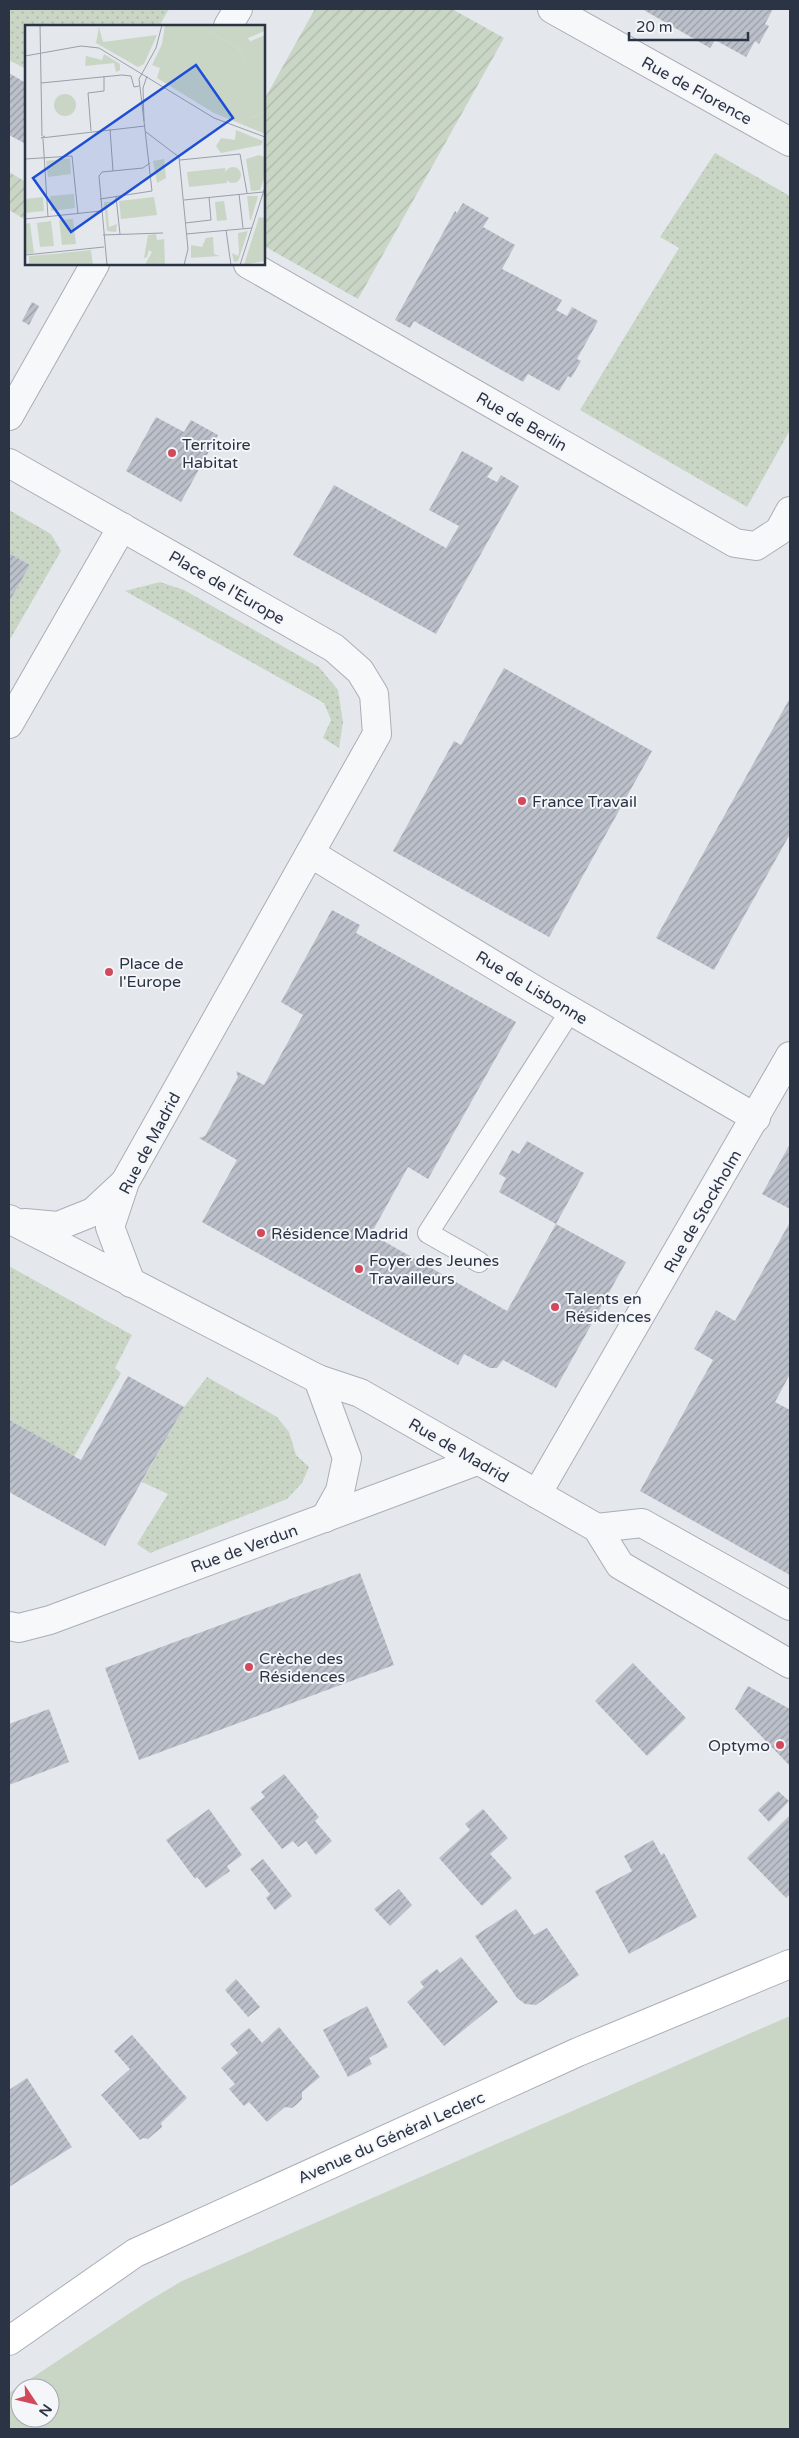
<svg xmlns="http://www.w3.org/2000/svg" width="799" height="2438" viewBox="0 0 799 2438" font-family="'Varela Round',sans-serif">
	<defs>
		<pattern id="grass-dots" width="8" height="8" patternUnits="userSpaceOnUse" patternTransform="scale(1.25)"><rect width="8" height="8" fill="#c9d6c5"/><path d="M2 2h.1M6 6h.1" fill="none" stroke="#adb8ab" stroke-width="1.8" stroke-linecap="round"/></pattern>
		<pattern id="garden-furrows" width="10" height="10" patternUnits="userSpaceOnUse" patternTransform="scale(1.25)"><rect width="10" height="10" fill="#c9d6c5"/><path d="M-1 1l2-2M0 10L10 0M9 11l2-2" fill="none" stroke="#adb8ab"/></pattern>
		<pattern id="building-hatch" width="6" height="6" patternUnits="userSpaceOnUse" patternTransform="scale(1.25)"><rect width="6" height="6" fill="#bbc0ca"/><path d="M-1 1l2-2M0 6l6-6M5 7l2-2" fill="none" stroke="#989da6"/></pattern>
	</defs>
	<rect width="100%" height="100%" fill="#e4e7ec"/>
	<g fill="url(#grass-dots)">
		<path d="M9,9H169L159,26H26V69L9,60Z"/>
		<path d="M715,153L790,196V430L747,507L580,410L679,248L660,237Z"/>
		<path d="M9,510L51,534L61,551L9,641V602L30,565L9,553Z"/>
		<path d="M160,582L184,590L319,667L338,690L343,722L339,748L323,738L331,720L324,703L125,591Z"/>
		<path d="M9,1266L132,1335L115,1368L121,1373L74,1457L9,1420Z"/>
		<path d="M207,1377L277,1417L289,1432L296,1455L309,1467L302,1483L287,1499L150,1553L137,1544L168,1494L142,1482L184,1407Z"/>
	</g>
	<path fill="#c9d6c5" fill-rule="evenodd" d="M790,2016V2429H9V2393L145,2303L182,2281ZM20,2388H50V2418H20Z"/>
	<g fill="url(#garden-furrows)">
		<path d="M315,9H452L504,38L358,299L264,246V100Z"/>
		<path d="M9,172L26,182V220L9,210Z"/>
	</g>
	<g fill="url(#building-hatch)">
		<path d="M642,9H773L765,24L769,26L759,44L755,41L746,57L715,40L710,48Z"/>
		<path d="M9,73L26,83V144L9,135Z"/>
		<path d="M463,203L489,218L483,227L515,245L502,269L562,300L556,310L567,316L572,307L598,321L577,359L581,361L571,378L568,376L559,391L528,374L523,382L414,321L410,328L395,320L455,211L457,213Z"/>
		<path d="M32,302L39,306L29,325L22,321Z"/>
		<path d="M156,417L184,432L191,420L218,435L181,502L126,471Z"/>
		<path d="M462,451L493,468L487,477L497,482L501,475L519,486L436,634L293,555L334,485L446,548L459,526L429,510Z"/>
		<path d="M9,553L30,565L9,602Z"/>
		<path d="M504,668L652,751L549,937L393,851L454,741L461,745Z"/>
		<path d="M790,698V834L714,970L656,938Z"/>
		<path d="M332,910L360,925L356,933L516,1022L428,1179L408,1167L371,1234L507,1311L556,1224L626,1262L556,1388L503,1360L497,1368H490L464,1354L458,1365L202,1222L237,1160L199,1138L205,1136L238,1077L236,1071L264,1085L303,1015L281,1002Z"/>
		<path d="M527,1141L584,1173L556,1224L499,1192L506,1178L499,1174L512,1150L519,1154Z"/>
		<path d="M790,1144V1209L762,1194Z"/>
		<path d="M790,1222V1374L775,1402L790,1410V1575L640,1491L713,1360L694,1349L716,1310L735,1321Z"/>
		<path d="M128,1376L184,1407L105,1546L9,1492V1420L81,1460Z"/>
		<path d="M360,1573L394,1665L139,1760L105,1668Z"/>
		<path d="M633,1663L686,1718L647,1756L595,1701Z"/>
		<path d="M748,1686L790,1709V1766L735,1709Z"/>
		<path d="M49,1709L69,1762L9,1785V1724Z"/>
		<path d="M284,1774L319,1817L315,1821L332,1841L316,1855L306,1841L298,1847L293,1841L282,1849L250,1808L265,1797L261,1792Z"/>
		<path d="M778,1791L789,1801L769,1822L758,1810Z"/>
		<path d="M209,1809L242,1855L227,1866L230,1871L206,1888L197,1877L195,1879L166,1840Z"/>
		<path d="M483,1809L508,1838L490,1854L512,1878L482,1906L439,1858L470,1830L465,1824Z"/>
		<path d="M790,1815V1894L786,1898L747,1858Z"/>
		<path d="M653,1840L661,1855L664,1853L697,1917L629,1954L595,1891L632,1871L624,1856Z"/>
		<path d="M263,1859L292,1896L275,1910L266,1898L270,1894L250,1869Z"/>
		<path d="M399,1889L412,1905L390,1926L374,1909Z"/>
		<path d="M516,1909L534,1935L547,1928L579,1975L536,2005L525,2004L517,1998L475,1936Z"/>
		<path d="M461,1957L498,2002L444,2046L407,2002L424,1987L420,1982L437,1969L440,1973Z"/>
		<path d="M236,1979L260,2007L248,2017L225,1990Z"/>
		<path d="M367,2006L388,2047L369,2058L372,2064L348,2077L323,2030Z"/>
		<path d="M279,2027L320,2077L302,2092V2099L296,2105L292,2108L285,2107L267,2122L249,2102L244,2106L229,2089L235,2084L221,2068L238,2053L230,2044L249,2028L262,2043Z"/>
		<path d="M132,2035L187,2098L161,2123L162,2127L148,2139L143,2138L140,2140L101,2095L130,2069L114,2051Z"/>
		<path d="M27,2078L72,2147L9,2187V2090Z"/>
	</g>
	<g fill="none" stroke-linecap="round" stroke-linejoin="round">
		<defs>
			<path id="lane" d="M479,1262L428,1233L571,1010"/>
			<g id="street">
				<path d="M552,9L790,142"/>
				<path d="M228,26L238,9"/>
				<path d="M248,264L735,543L756,546L779,531L790,511"/>
				<path d="M9,416L95,264"/>
				<path d="M9,463L334,648L360,671L374,694L377,734L125,1182L110,1227L131,1283"/>
				<path d="M9,724L122,527"/>
				<path d="M310,853L535,990L756,1118"/>
				<path d="M9,1219L318,1379L360,1393L597,1528L620,1565L790,1664"/>
				<path d="M25,1223L58,1226L93,1212L123,1184"/>
				<path d="M318,1379L347,1458L340,1491L325,1518"/>
				<path d="M537,1494L790,1056"/>
				<path d="M597,1528L642,1523L790,1606"/>
				<path d="M9,1626L19,1628L50,1620L477,1461"/>
			</g>
			<path id="secondary" d="M9,2341L135,2253L578,2052L790,1964"/>
		</defs>
		<use href="#lane" stroke="#a9aeb7" stroke-width="22"/>
		<use href="#street" stroke="#a9aeb7" stroke-width="30"/>
		<use href="#secondary" stroke="#a9aeb7" stroke-width="30"/>
		<use href="#lane" stroke="#f7f8fa" stroke-width="20"/>
		<use href="#street" stroke="#f7f8fa" stroke-width="28"/>
		<use href="#secondary" stroke="#fff" stroke-width="28"/>
	</g>
	<g fill="#d1495b" stroke="#f4f6f9" stroke-width="2">
		<circle cx="172" cy="453" r="5"/>
		<circle cx="522" cy="801" r="5"/>
		<circle cx="109" cy="972" r="5"/>
		<circle cx="261" cy="1233" r="5"/>
		<circle cx="359" cy="1269" r="5"/>
		<circle cx="555" cy="1307" r="5"/>
		<circle cx="249" cy="1667" r="5"/>
		<circle cx="780" cy="1745" r="5"/>
	</g>
	<g text-anchor="middle" stroke-width="4" stroke-linejoin="round" paint-order="stroke">
		<g font-size="16" fill="#2b3445" stroke="#f4f6f9">
			<text transform="translate(697 90) rotate(29)" y="6">Rue de Florence</text>
			<text transform="translate(522 421) rotate(30)" y="6">Rue de Berlin</text>
			<text transform="translate(227 587) rotate(30)" y="6">Place de l'Europe</text>
			<text transform="translate(532 987) rotate(31)" y="6">Rue de Lisbonne</text>
			<text transform="translate(149 1143) rotate(-62)" y="6">Rue de Madrid</text>
			<text transform="translate(702 1211) rotate(-60)" y="6">Rue de Stockholm</text>
			<text transform="translate(459 1450) rotate(30)" y="6">Rue de Madrid</text>
			<text transform="translate(244 1548) rotate(-20)" y="6">Rue de Verdun</text>
			<text transform="translate(391 2137) rotate(-24)" y="6">Avenue du Général Leclerc</text>
		</g>
		<g font-size="16" fill="#2b3445" stroke="#f4f6f9" text-anchor="start">
			<text x="182" y="450">Territoire<tspan x="182" dy="18">Habitat</tspan></text>
			<text x="532" y="807">France Travail</text>
			<text x="119" y="969">Place de<tspan x="119" dy="18">l'Europe</tspan></text>
			<text x="271" y="1239">Résidence Madrid</text>
			<text x="369" y="1266">Foyer des Jeunes<tspan x="369" dy="18">Travailleurs</tspan></text>
			<text x="565" y="1304">Talents en<tspan x="565" dy="18">Résidences</tspan></text>
			<text x="259" y="1664">Crèche des<tspan x="259" dy="18">Résidences</tspan></text>
			<text x="770" y="1751" text-anchor="end">Optymo</text>
		</g>
	</g>
	<g transform="translate(25 25)">
		<rect width="240" height="240" fill="#e4e7ec"/>
		<path d="M175,0H203L218,8L229,20L240,60L230,65L214,24ZM74,2L78,17L132,10L119,39L113,42L71,18ZM79,29L95,39V45L91,47L89,38L60,41L61,31L77,35ZM45,133L46,149L23,152L21,136ZM139,134L141,153L132,158L128,136ZM200 150a8 8 0 1 1 16 0a8 8 0 1 1-16 0ZM199,176L202,195L192,196L190,177ZM79,177H89V180L82,178V182L84,202L92,199L91,207L82,206ZM48,194L51,219L37,220L34,195ZM26,196L29,221L15,222L12,198ZM223,206L213,236L209,237L207,228L213,231L214,227L213,208ZM131,209L132,215L139,214L140,240H132L136,234L124,225L122,232L119,233L123,210ZM188,212L189,229L195,231L166,233V220L177,222L181,213ZM66,225L68,240H38L37,228Z" fill="#c9d6c5"/>
		<path d="M203,0H239L240,6L223,13ZM240,10V60L238,61L226,16Z" fill="#c9d6c5"/>
		<path d="M140,0H175L214,24L220,39L232,35L236,59L240,60V87L217,96L216,99L189,88L132,53L135,43L127,40L137,19ZM29 80a11 11 0 1 1 22 0a11 11 0 1 1-22 0ZM200,143L202,158L164,162L162,147ZM18,172L19,186L0,188V174ZM129,172L132,190L96,194L94,176ZM127,227L136,234L132,240H120ZM40,228L42,240H4V231Z" fill="#c9d6c5"/>
		<path d="M240,87V109L216,99L217,96ZM211,105L238,116L236,120L196,128L191,121L196,113L210,115ZM234,130L240,132V150L235,165L226,166L221,134ZM49,169L50,183L26,186L25,171ZM222,171H233L226,195H225ZM234,192L240,193L239,236L219,240ZM5,198L9,228L1,229L0,199Z" fill="#c9d6c5"/>
		<path fill="none" stroke="#9a9fa9" stroke-width="1" d="M15,0L17,111M0,31L56,21L74,23L189,93L240,112M16,58L97,50L106,51L109,62L114,61M119,96L114,54L131,23L137,0M85,104L88,146M66,106L63,68L79,66V51M121,107L154,132L163,224L159,240M20,111L16,113L120,101M18,114L23,192M0,134L47,131L53,189M155,135L215,129L222,168M214,169L218,203M91,172L95,209M75,174L127,166L119,96L118,63L122,51M159,175L238,167M0,194L76,186M160,198L186,195L184,172M201,205L206,240M161,209L227,203M78,210L138,208M0,230L79,222M82,240L74,151L77,147L118,143L125,138M215,240L240,162"/>
		<path fill="#1d4ed8" fill-opacity="0.15" stroke="#1d4ed8" stroke-width="2.5" d="M171,40L208,93L46,207L8,153Z"/>
		<rect width="240" height="240" fill="none" stroke="#2b3445" stroke-width="2.5"/>
	</g>
	<rect width="799" height="2438" fill="none" stroke="#2b3445" stroke-width="20"/>
	<g transform="translate(35 2403) rotate(125)"><circle r="24" fill="#f4f6f9" stroke="#a4a8b1"/>
	<path d="M0-4L9 19L0 12L-9 19Z" fill="#d1495b"/>
	<text y="-8" font-size="14" font-weight="bold" text-anchor="middle" fill="#2b3445">N</text>
	</g>
	<path d="M629 32v8h119v-8" fill="none" stroke="#2b3445" stroke-width="2.5"/>
	<text x="636" y="32" font-size="15" fill="#2b3445" stroke="#f4f6f9" stroke-width="4" paint-order="stroke">20 m</text>
</svg>
